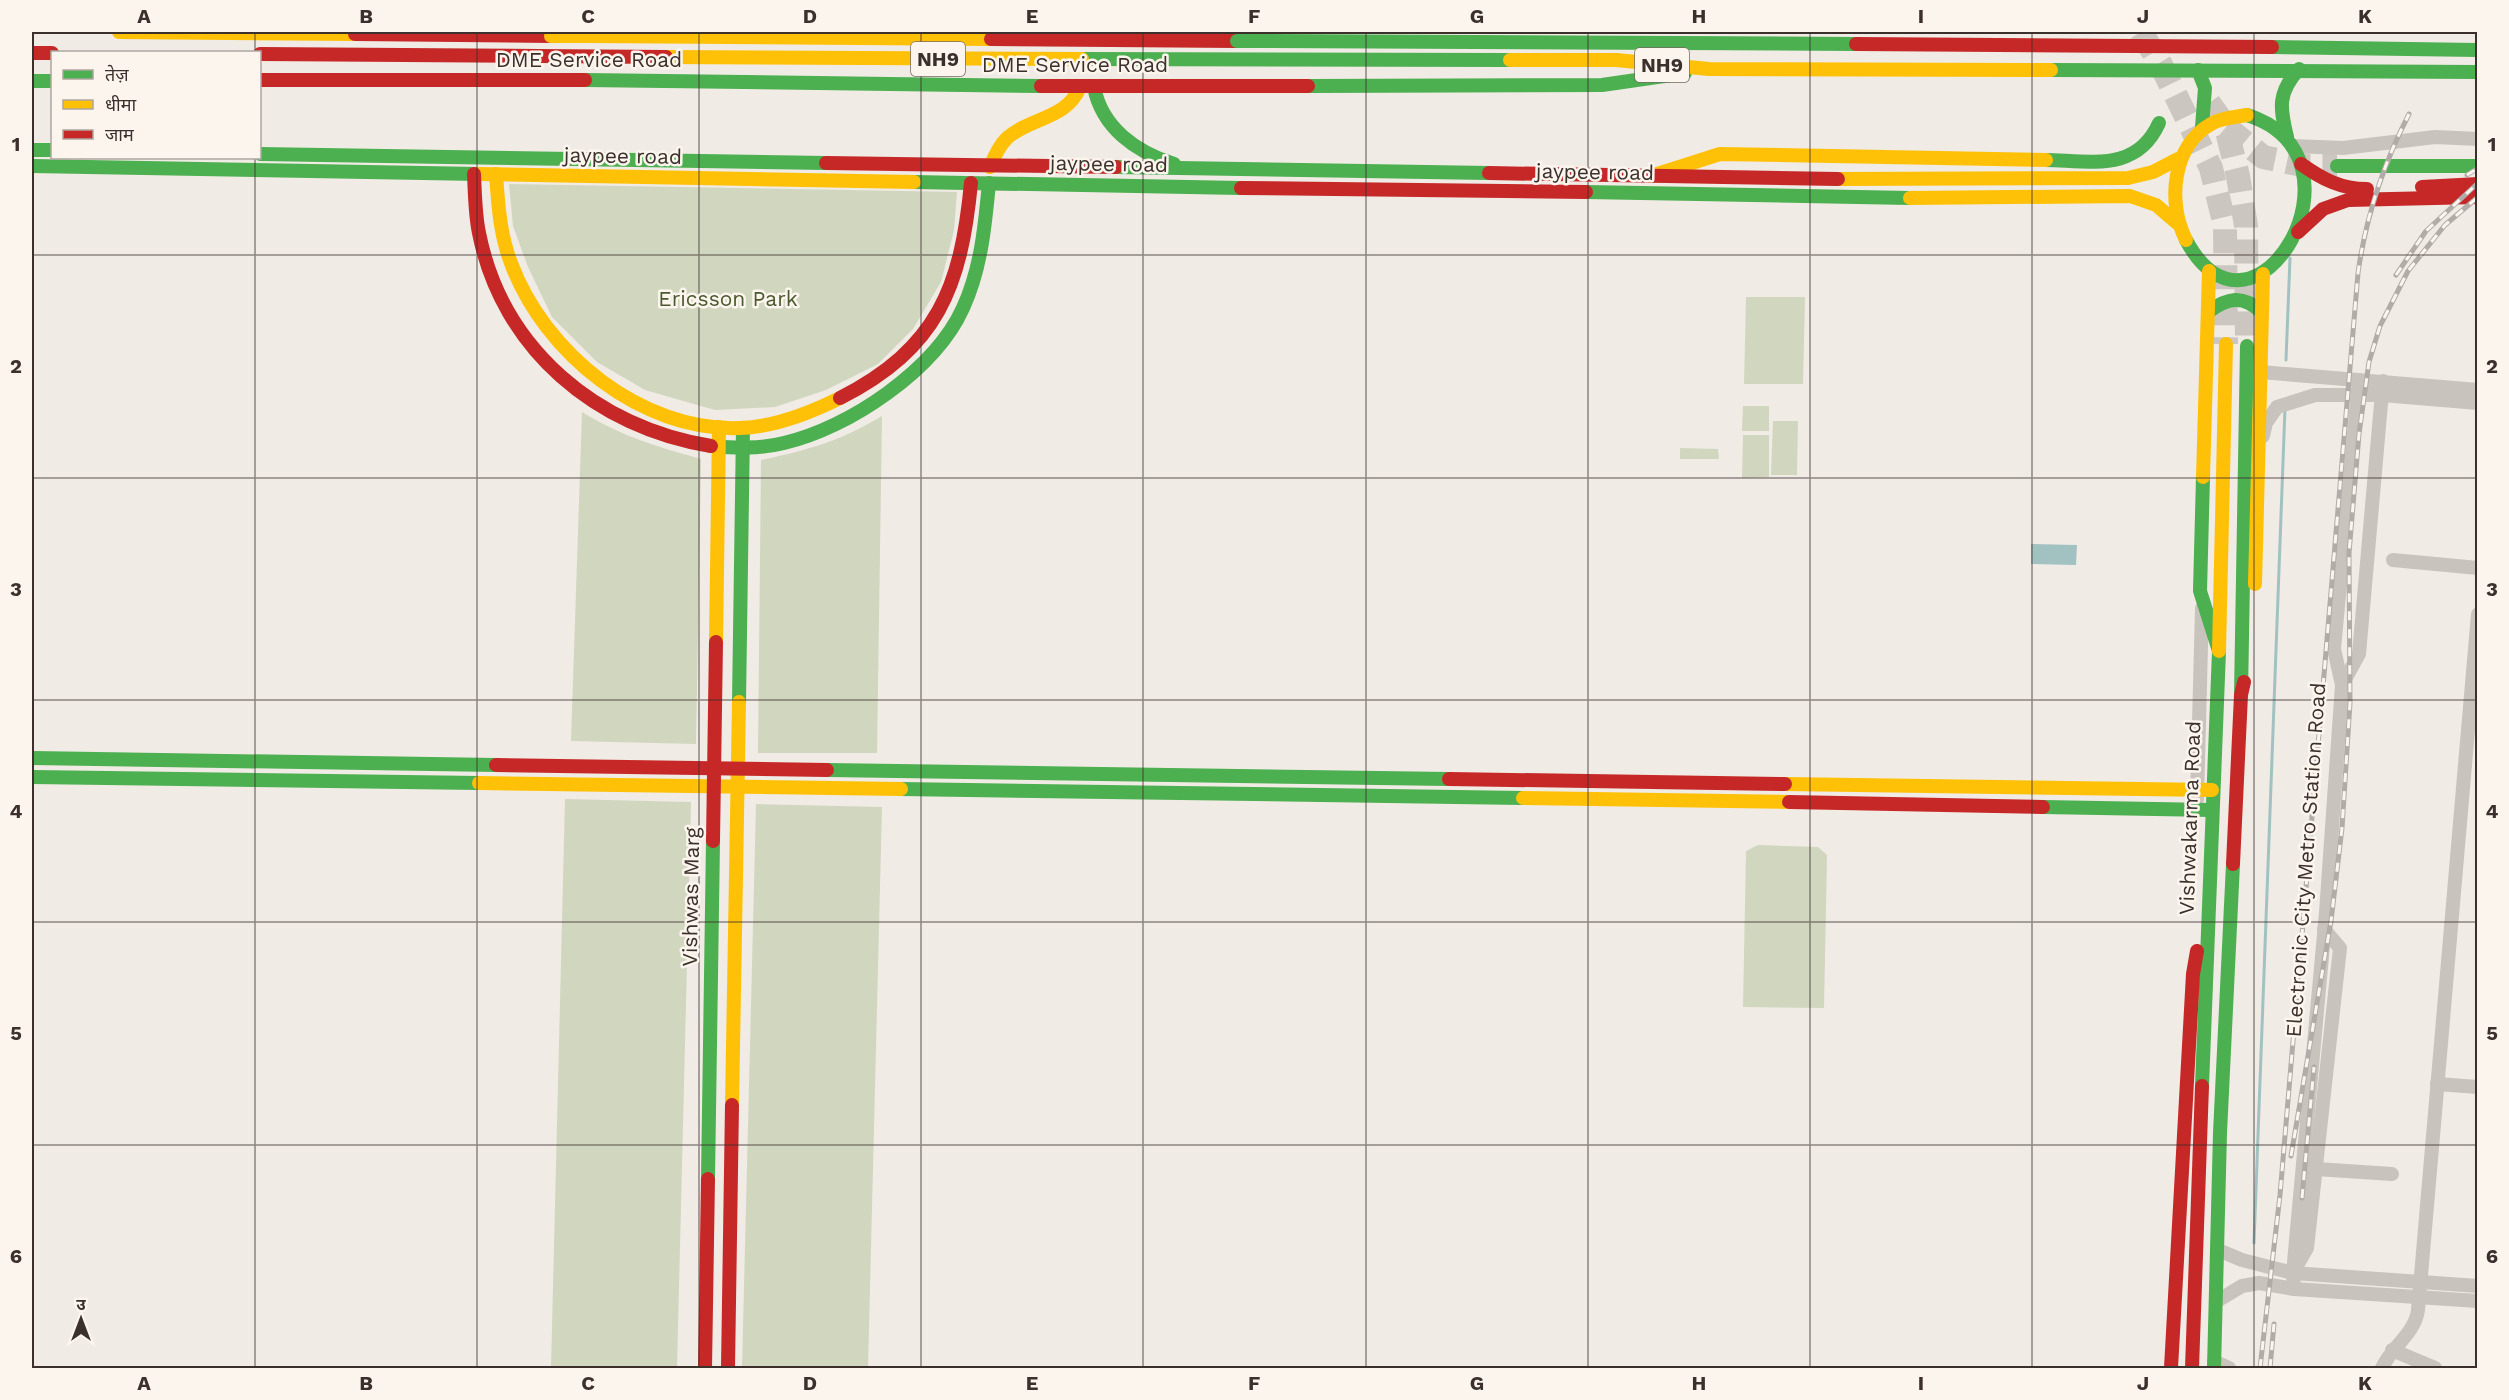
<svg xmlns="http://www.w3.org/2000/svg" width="2509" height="1400" viewBox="0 0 2509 1400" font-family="'Work Sans','Noto Sans Devanagari',sans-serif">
	<rect width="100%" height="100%" fill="#f0ebe5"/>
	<g fill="#d1d6bf">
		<path d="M509,184L957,192L954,230L941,282L913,329L878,364L826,390L775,407L715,410L645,390L597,362L552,317L528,267L513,226Z"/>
		<path d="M1746,297H1805L1803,384H1744Z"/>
		<path d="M1743,406H1769V431H1742Z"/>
		<path d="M582,412C623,437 655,446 701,459L696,744L571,741Z"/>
		<path d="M882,416L877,753H758L761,460C809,450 840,441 882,416Z"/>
		<path d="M1773,421H1798L1797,475H1771Z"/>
		<path d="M1743,435H1769V477L1742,478Z"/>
		<path d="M1680,448L1718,449L1719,459H1680Z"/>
		<path d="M565,799L691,802L677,1368H551Z"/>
		<path d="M756,804L882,807L868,1368H742Z"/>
		<path d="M1758,845L1818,847L1827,855L1824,1008L1743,1007L1746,851Z"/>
	</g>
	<path fill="#a1c2c1" d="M2031,544L2077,545L2076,565L2031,564Z"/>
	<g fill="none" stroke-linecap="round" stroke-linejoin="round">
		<g stroke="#a1c2c1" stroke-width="3">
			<path d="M2286,360L2290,258"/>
			<path d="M2254,1243L2285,408"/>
		</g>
		<g stroke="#ccc6c0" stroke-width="24" stroke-dasharray="24 12" stroke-linecap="butt">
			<path d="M2141,32L2161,65L2211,168L2225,226L2226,344"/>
			<path d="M2209,103L2226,127L2238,176L2246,226L2247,346"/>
			<path d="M2226,127L2263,157L2307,166H2337"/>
		</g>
		<g stroke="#c9c3be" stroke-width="14">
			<path d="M2292,146L2343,148L2435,137L2478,139"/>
			<path d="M2260,372L2478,390"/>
			<path d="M2263,436L2266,423L2277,407L2315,395H2382L2478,403"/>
			<path d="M2393,560L2478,568"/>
			<path d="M2342,685L2359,654L2383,381"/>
			<path d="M2197,799L2202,608"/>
			<path d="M2437,1084L2478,1087"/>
			<path d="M2316,1169L2392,1174"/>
			<path d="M2218,1250L2242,1260L2293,1273L2478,1286"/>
			<path d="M2295,1269L2307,1248L2340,948L2324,929"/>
			<path d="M2294,1289L2293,1273L2326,913L2342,685L2334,649L2359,380"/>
			<path d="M2217,1301L2242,1286L2259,1283L2294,1289L2478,1301"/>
			<path d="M2392,1350L2435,1368"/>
			<path d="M2214,1361L2229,1368"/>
			<path d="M2382,1368C2391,1347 2415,1334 2418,1310L2478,614"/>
		</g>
		<g stroke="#4caf50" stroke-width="14">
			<path d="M1256,41L1856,44"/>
			<path d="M2272,47L2478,50"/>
			<path d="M2051,70L2478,72"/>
			<path d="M2198,70L2205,88L2202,127"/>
			<path d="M585,80L1041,86"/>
			<path d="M32,81H52"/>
			<path d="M1308,86L1602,85L1685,73"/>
			<path d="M1094,87C1102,128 1136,152 1174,164"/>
			<path d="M2287,137C2280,108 2277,93 2299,69"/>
			<path d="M32,150H52"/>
			<path d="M260,154L826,163"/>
			<path d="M2046,160C2092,161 2137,172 2159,123"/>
			<path d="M32,166L479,174"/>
			<path d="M2337,166H2478"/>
			<path d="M1116,167L1489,173"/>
			<path d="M914,182L1241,188"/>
			<path d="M1586,192L1910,198"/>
			<path d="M2186,240C2254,367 2378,156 2247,115"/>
			<path d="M2208,312C2227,298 2243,294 2261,312"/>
			<path d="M711,446C736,448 760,449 784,443C849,428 935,370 963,308C981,269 985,226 989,183"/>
			<path d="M2241,695L2247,346"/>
			<path d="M739,702L743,428"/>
			<path d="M32,758L496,765"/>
			<path d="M827,770L1449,779"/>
			<path d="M32,777L479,783"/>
			<path d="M901,789L1523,798"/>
			<path d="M2043,807L2211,810"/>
			<path d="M2202,1086L2219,651L2200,591L2203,477"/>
			<path d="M708,1179L713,841"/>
			<path d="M2214,1368L2220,1133L2233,864"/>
		</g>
		<g stroke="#ffc107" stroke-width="14">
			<path d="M119,32L355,34"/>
			<path d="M589,36L991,39"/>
			<path d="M1616,60L1709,69L2051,70"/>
			<path d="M990,167C994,157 999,146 1007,138C1031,117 1066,120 1080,87"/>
			<path d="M479,174L914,182"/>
			<path d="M496,174C498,204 500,235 511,263C544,353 642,432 740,428C774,427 810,413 840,398"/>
			<path d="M1651,176L1720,154L2046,160"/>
			<path d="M1838,179L2128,178L2153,172L2178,159"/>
			<path d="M1910,198L2130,196L2156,205L2177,223"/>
			<path d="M2186,240C2167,203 2172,146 2211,124C2220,118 2236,117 2247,115"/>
			<path d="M2203,477L2209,271"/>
			<path d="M2255,584L2263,274"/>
			<path d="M716,642L719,427"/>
			<path d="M2219,651L2226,344"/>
			<path d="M479,783L901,789"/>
			<path d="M1785,784L2212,790"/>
			<path d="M1523,798L1789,802"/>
			<path d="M732,1105L739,702"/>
		</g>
		<g stroke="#c62828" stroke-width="14">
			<path d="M355,34L551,36"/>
			<path d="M991,39L1237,41"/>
			<path d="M1856,44L2272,47"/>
			<path d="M32,53H52"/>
			<path d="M260,80H585"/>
			<path d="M1041,86H1308"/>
			<path d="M826,163L1116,167"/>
			<path d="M2301,164C2322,179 2341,189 2367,189"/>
			<path d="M1489,173L1838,179"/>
			<path d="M474,174C475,194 475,214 479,233C502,349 597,428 711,446"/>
			<path d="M2422,187L2478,184"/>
			<path d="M1241,188L1586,192"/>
			<path d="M2298,232L2323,209L2348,200L2478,197"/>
			<path d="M840,398C938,348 961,287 971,183"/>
			<path d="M496,765L827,770"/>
			<path d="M1449,779L1785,784"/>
			<path d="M1789,802L2043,807"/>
			<path d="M713,841L716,642"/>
			<path d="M2233,864L2241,695L2244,682"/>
			<path d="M705,1368L708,1179"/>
			<path d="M728,1368L732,1105"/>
			<path d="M2171,1368L2193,974L2197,951"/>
			<path d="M2192,1368L2202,1086"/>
		</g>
		<defs>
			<g id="rail">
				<path d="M2467,175L2478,168"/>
				<path d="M2396,275L2426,231L2478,183"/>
				<path d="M2291,1156L2331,921L2342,828L2350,703L2349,553L2359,434L2369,362L2380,326L2408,271L2445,225L2478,197"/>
				<path d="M2302,1198L2314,1067"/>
				<path d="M2260,1368L2280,1195L2358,273C2366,216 2383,165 2409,114"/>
				<path d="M2270,1368L2274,1324"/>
			</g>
		</defs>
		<use href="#rail" stroke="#b1aca8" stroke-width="5"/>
		<use href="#rail" stroke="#fbf5ee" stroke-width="3" stroke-dasharray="9" stroke-linecap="butt"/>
		<g stroke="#4caf50" stroke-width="14">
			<path d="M1237,41H1256"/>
			<path d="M1082,59L1510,60"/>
		</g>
		<g stroke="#ffc107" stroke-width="14">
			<path d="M551,36H589"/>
			<path d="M666,57L1082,59"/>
			<path d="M1510,60H1616"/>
		</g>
		<path stroke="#c62828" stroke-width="14" d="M260,54L666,57"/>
	</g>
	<path fill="none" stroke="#3b302b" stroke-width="1.5" stroke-opacity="0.55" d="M255,32V52M477,32V1368M699,32V1368M921,32V1368M1143,32V1368M1366,32V1368M1588,32V1368M1810,32V1368M2032,32V1368M2254,32V1368M255,158V1368M32,255H2478M32,478H2478M32,700H2478M32,922H2478M32,1145H2478"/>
	<g text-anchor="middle" stroke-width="5" stroke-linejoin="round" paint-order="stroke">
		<g fill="#fbf5ee" stroke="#756b66" stroke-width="1.5">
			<rect x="911" y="42" width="54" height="34" rx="4.5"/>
			<rect x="1635" y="48" width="54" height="34" rx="4.5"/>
		</g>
		<g font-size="20" font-weight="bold" fill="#3b302b">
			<text x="938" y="66">NH9</text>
			<text x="1662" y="72">NH9</text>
		</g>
		<g font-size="21" fill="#3b302b" stroke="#fbf5ee">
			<text x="589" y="67">DME Service Road</text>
			<text x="1075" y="72">DME Service Road</text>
			<text transform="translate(623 156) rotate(1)" y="7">jaypee road</text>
			<text transform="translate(1109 164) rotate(1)" y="7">jaypee road</text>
			<text transform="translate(1595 172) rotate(1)" y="7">jaypee road</text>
			<text transform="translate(2190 818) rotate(-88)" y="7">Vishwakarma Road</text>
			<text transform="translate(2306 860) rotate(-86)" y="7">Electronic City Metro Station Road</text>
			<text transform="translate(691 897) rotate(-89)" y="7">Vishwas Marg</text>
		</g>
		<g font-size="21" fill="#4a5a2e" stroke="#fbf5ee">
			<text x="728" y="306">Ericsson Park</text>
		</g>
	</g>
	<rect width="2509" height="1400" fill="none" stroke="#fbf5ee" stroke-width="66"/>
	<rect x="51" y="51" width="210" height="108" fill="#fbf5ee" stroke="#aea6a0" stroke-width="1.5"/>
	<rect x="63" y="70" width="30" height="9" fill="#4caf50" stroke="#aea6a0" stroke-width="1.5"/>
	<text x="105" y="81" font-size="18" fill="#3b302b">तेज़</text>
	<rect x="63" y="100" width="30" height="9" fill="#ffc107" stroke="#aea6a0" stroke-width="1.5"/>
	<text x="105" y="111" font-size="18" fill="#3b302b">धीमा</text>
	<rect x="63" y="130" width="30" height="9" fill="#c62828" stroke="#aea6a0" stroke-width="1.5"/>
	<text x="105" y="141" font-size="18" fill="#3b302b">जाम</text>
	<g transform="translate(81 1319)" stroke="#fbf5ee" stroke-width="4.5" paint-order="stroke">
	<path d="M0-4.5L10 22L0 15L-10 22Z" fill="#3b302b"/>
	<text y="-9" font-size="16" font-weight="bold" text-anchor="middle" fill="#3b302b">उ</text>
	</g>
	<rect x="33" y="33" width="2443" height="1334" fill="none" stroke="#3b302b" stroke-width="2"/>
	<g font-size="20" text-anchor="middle" font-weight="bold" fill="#3b302b">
		<text x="144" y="23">A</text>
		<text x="366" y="23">B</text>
		<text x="588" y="23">C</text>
		<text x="810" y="23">D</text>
		<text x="1032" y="23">E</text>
		<text x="1254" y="23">F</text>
		<text x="1477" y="23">G</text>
		<text x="1699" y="23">H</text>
		<text x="1921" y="23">I</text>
		<text x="2143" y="23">J</text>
		<text x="2365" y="23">K</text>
		<text x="16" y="151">1</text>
		<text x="2492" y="151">1</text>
		<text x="16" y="373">2</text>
		<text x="2492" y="373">2</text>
		<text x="16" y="596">3</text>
		<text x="2492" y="596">3</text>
		<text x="16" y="818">4</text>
		<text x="2492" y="818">4</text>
		<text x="16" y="1040">5</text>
		<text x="2492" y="1040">5</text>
		<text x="16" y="1263">6</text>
		<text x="2492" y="1263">6</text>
		<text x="144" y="1390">A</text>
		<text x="366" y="1390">B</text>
		<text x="588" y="1390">C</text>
		<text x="810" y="1390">D</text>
		<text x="1032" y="1390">E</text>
		<text x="1254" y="1390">F</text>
		<text x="1477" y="1390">G</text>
		<text x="1699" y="1390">H</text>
		<text x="1921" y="1390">I</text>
		<text x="2143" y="1390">J</text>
		<text x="2365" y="1390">K</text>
	</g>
</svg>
